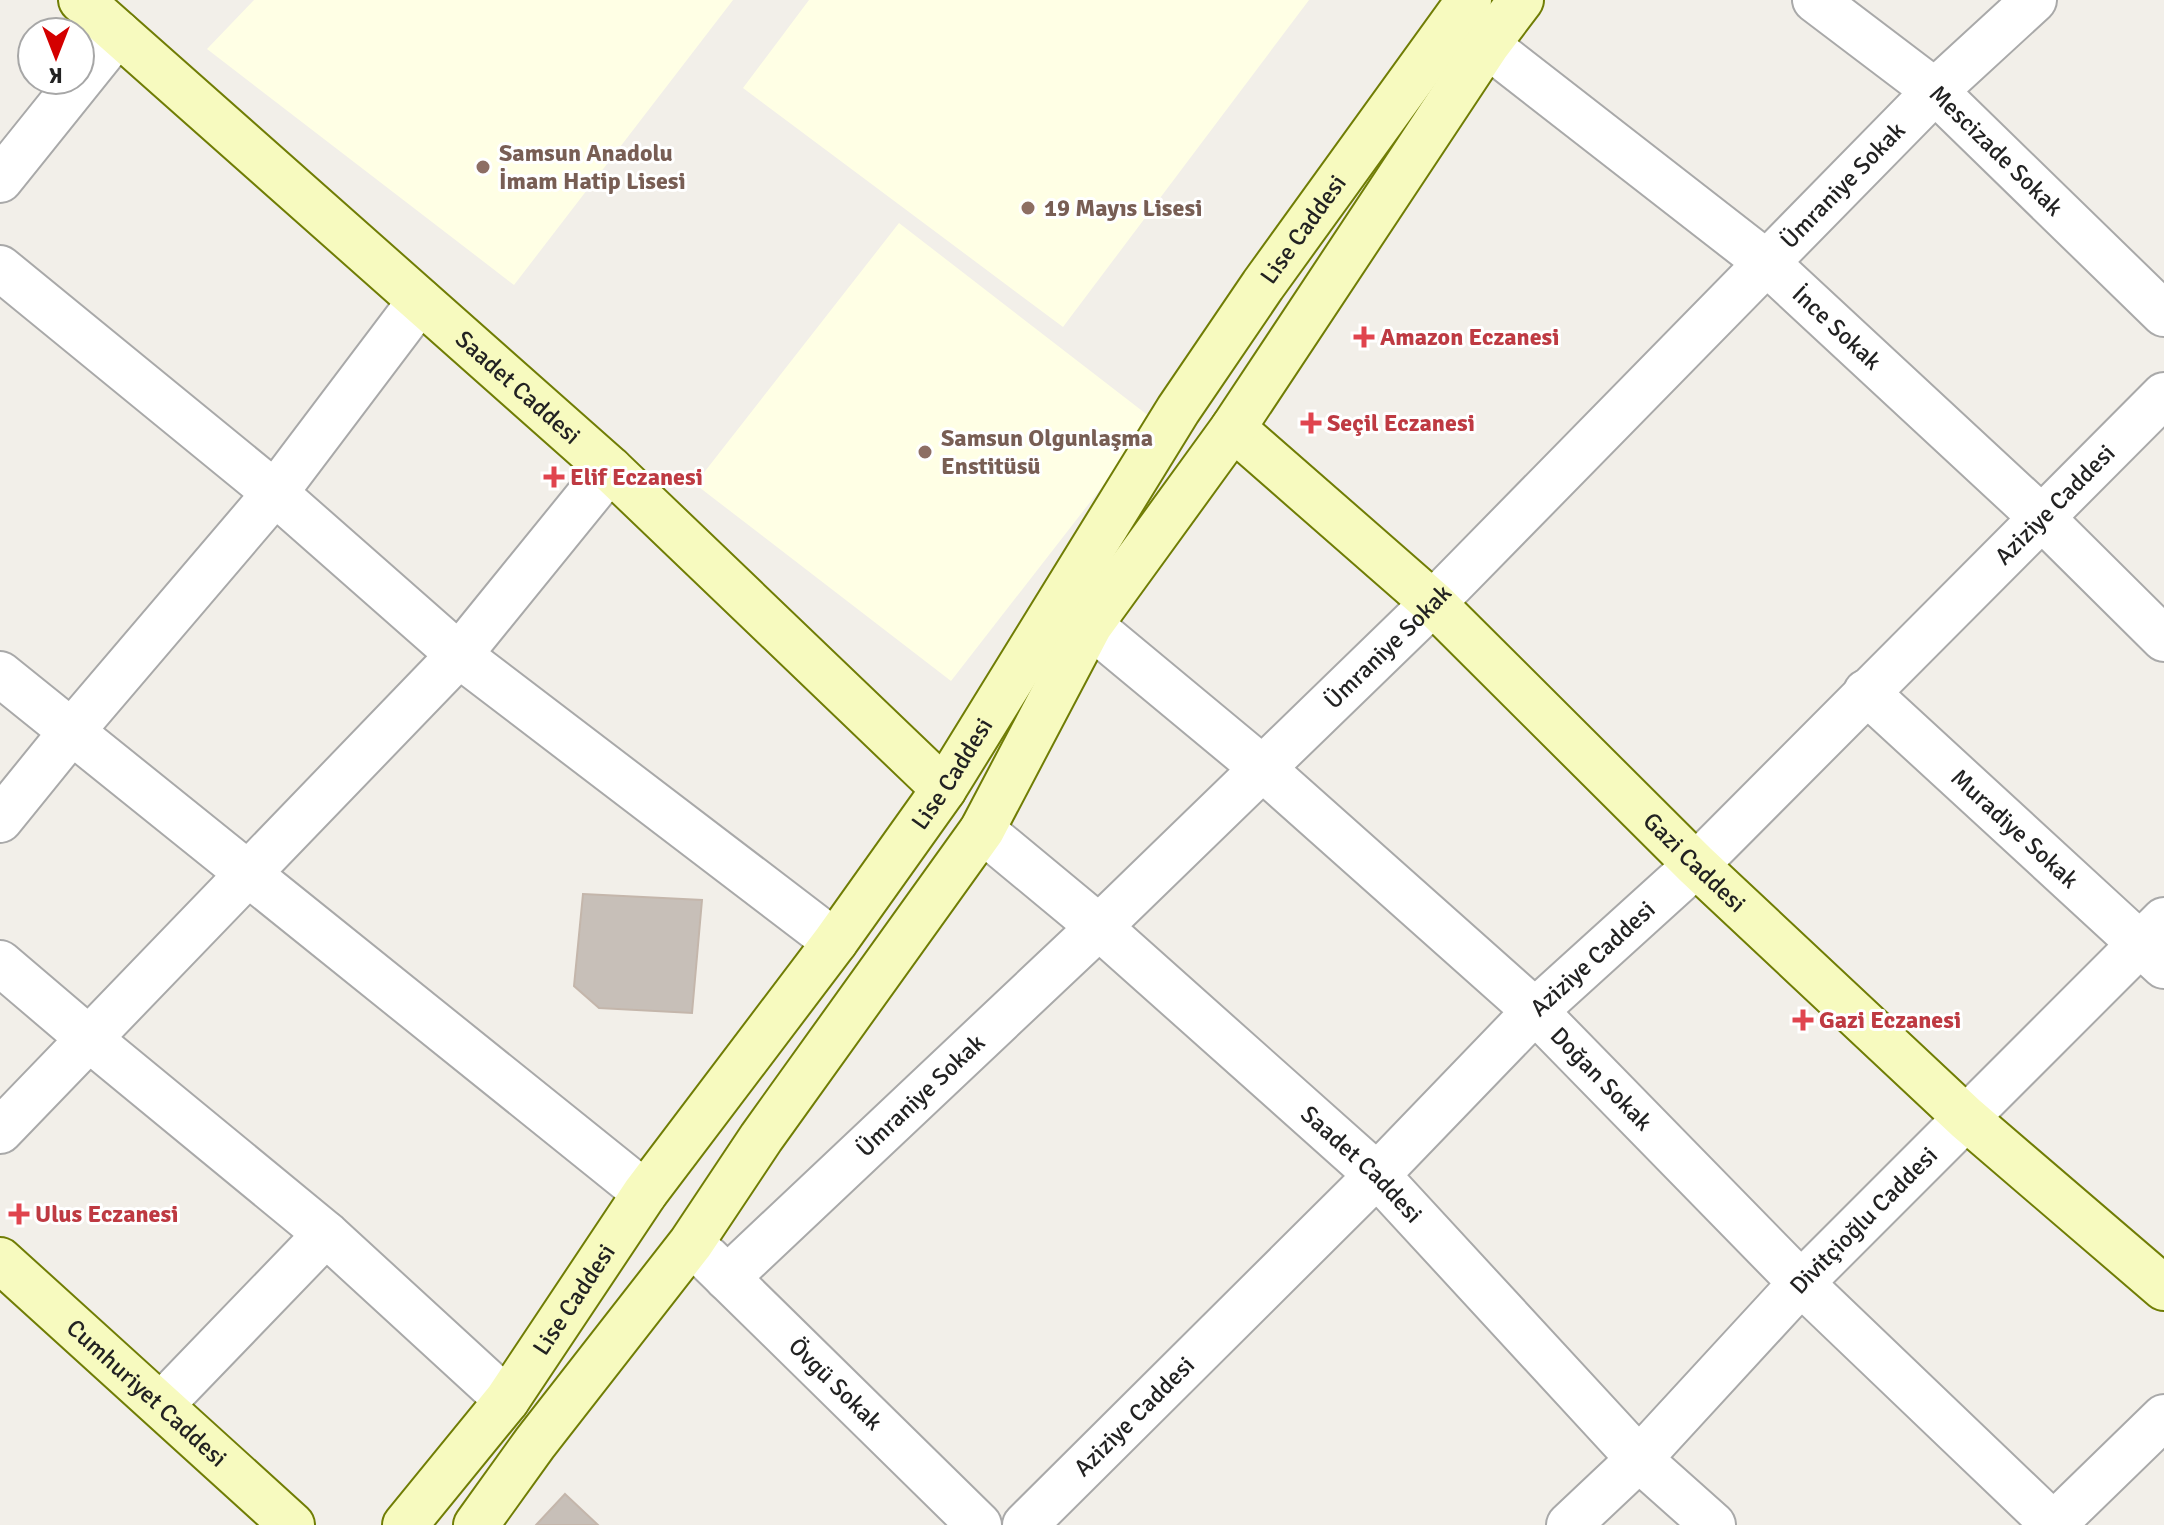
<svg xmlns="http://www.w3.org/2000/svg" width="2164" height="1525" viewBox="0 0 2164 1525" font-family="Signika,sans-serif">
	<rect width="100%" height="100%" fill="#f2efe9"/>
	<g fill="#ffffe5">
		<path d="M254,0H733L514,285L207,49Z"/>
		<path d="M809,0H1309L1063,327L743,88Z"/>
		<path d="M899,223L1154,420L951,681L695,484Z"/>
	</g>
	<g fill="#c7bfb8" stroke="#c4b6ab" stroke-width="2">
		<path d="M583,894L702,900L692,1013L599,1008L574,986Z"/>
		<path d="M565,1494L598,1525H536Z"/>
	</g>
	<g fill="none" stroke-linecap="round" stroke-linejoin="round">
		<defs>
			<g id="minor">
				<path id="s1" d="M1815,0L1935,91L2164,314"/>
				<path d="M0,180L118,33"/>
				<path d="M0,268L275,493L459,655L835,942"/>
				<path id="s2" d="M1090,625L1261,767L1535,1011L1801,1283L2054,1525"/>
				<path d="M0,674L645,1193"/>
				<path id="s3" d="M1866,692L2164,966"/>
				<path d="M0,820L72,731L275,493L420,301"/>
				<path id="s4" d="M982,830L1099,927L1377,1175L1639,1459L1713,1525"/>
				<path d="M0,963L88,1038L326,1234L507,1400"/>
				<path d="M0,1131L459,655L610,469"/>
				<path id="s5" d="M707,1258L979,1525"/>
				<path id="s6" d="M727,1278L1099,927L1433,603L1935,91L2034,0"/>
				<path d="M162,1404L326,1234"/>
				<path d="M2053,1525L2164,1417"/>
			</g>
			<g id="tertiary">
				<path id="s7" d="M1487,45L1767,263L2043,519L2164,639"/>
				<path id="s8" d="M1025,1525L1377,1175L1535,1011L1696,865L2164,395"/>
				<path id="s9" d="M1569,1525L1639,1459L1801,1283L2164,920"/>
			</g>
			<g id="secondary">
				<path id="s10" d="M81,0L610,469L944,789"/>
				<path id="s11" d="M1233,428L1433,603L1696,865L1966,1118L2164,1288"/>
				<path id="s12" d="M0,1260L292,1525"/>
				<path id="s13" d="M405,1525L507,1400L645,1193L835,942L944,789L1178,410L1263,285L1469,0"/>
				<path d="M476,1525L535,1443L691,1243L761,1138L982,830L1090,625L1233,428L1487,45L1521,0"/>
			</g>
		</defs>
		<use href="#minor" stroke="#a9a9a9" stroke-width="48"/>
		<use href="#tertiary" stroke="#a9a9a9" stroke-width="48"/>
		<use href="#secondary" stroke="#707d05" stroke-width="48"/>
		<use href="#minor" stroke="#fff" stroke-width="44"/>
		<use href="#tertiary" stroke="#fff" stroke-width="44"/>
		<use href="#secondary" stroke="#f7fabf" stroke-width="44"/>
	</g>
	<g fill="#8d6e63" stroke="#fff" stroke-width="3">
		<circle cx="483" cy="167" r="8"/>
		<circle cx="1028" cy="208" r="8"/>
		<circle cx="925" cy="452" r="8"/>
	</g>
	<g fill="#e0444e" stroke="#fff" stroke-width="3">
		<path d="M1360 325h8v8h8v8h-8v8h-8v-8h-8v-8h8z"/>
		<path d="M1307 411h8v8h8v8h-8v8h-8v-8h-8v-8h8z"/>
		<path d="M550 465h8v8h8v8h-8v8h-8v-8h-8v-8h8z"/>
		<path d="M1799 1008h8v8h8v8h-8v8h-8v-8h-8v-8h8z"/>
		<path d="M15 1202h8v8h8v8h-8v8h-8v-8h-8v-8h8z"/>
	</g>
	<g text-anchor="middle" stroke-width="6" stroke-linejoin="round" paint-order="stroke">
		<g font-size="24" fill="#222" stroke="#fff">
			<text dy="8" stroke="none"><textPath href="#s1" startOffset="236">Mescizade Sokak</textPath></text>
			<text dy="8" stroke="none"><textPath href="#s6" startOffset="1562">Ümraniye Sokak</textPath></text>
			<text dy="8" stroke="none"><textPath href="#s13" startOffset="1578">Lise Caddesi</textPath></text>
			<text dy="8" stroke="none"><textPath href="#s7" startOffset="450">İnce Sokak</textPath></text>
			<text dy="8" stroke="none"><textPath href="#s10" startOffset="584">Saadet Caddesi</textPath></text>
			<text dy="8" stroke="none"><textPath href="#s8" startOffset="1450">Aziziye Caddesi</textPath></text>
			<text dy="8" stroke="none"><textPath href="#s6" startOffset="914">Ümraniye Sokak</textPath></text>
			<text dy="8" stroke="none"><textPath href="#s13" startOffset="930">Lise Caddesi</textPath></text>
			<text dy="8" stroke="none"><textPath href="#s3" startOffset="202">Muradiye Sokak</textPath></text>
			<text dy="8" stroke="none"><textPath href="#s11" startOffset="634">Gazi Caddesi</textPath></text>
			<text dy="8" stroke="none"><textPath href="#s8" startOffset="802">Aziziye Caddesi</textPath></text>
			<text dy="8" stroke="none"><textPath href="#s2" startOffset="684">Doğan Sokak</textPath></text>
			<text dy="8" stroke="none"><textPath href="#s6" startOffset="266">Ümraniye Sokak</textPath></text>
			<text dy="8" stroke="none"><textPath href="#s4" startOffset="506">Saadet Caddesi</textPath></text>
			<text dy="8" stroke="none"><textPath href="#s9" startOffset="424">Divitçioğlu Caddesi</textPath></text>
			<text dy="8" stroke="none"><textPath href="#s13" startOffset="282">Lise Caddesi</textPath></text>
			<text dy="8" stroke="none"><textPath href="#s5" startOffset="180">Övgü Sokak</textPath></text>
			<text dy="8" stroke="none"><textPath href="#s12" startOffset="198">Cumhuriyet Caddesi</textPath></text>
			<text dy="8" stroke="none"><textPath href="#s8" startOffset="154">Aziziye Caddesi</textPath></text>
		</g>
		<g font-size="24" font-weight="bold" fill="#785e54" stroke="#fff" text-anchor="start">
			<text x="499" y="161">Samsun Anadolu<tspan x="499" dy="28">İmam Hatip Lisesi</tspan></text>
			<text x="1044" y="216">19 Mayıs Lisesi</text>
			<text x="941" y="446">Samsun Olgunlaşma<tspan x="941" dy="28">Enstitüsü</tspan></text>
		</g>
		<g font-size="24" font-weight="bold" fill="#be3a42" stroke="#fff" text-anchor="start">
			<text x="1380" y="345">Amazon Eczanesi</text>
			<text x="1327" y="431">Seçil Eczanesi</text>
			<text x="570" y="485">Elif Eczanesi</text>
			<text x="1819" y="1028">Gazi Eczanesi</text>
			<text x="35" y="1222">Ulus Eczanesi</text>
		</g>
	</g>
	<g transform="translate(56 56) rotate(180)"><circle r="38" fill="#ffffff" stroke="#a7a7a7" stroke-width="2"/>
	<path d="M0-6L14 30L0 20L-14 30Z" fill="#d40000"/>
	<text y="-12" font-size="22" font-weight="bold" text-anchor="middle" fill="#222222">K</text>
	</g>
</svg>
